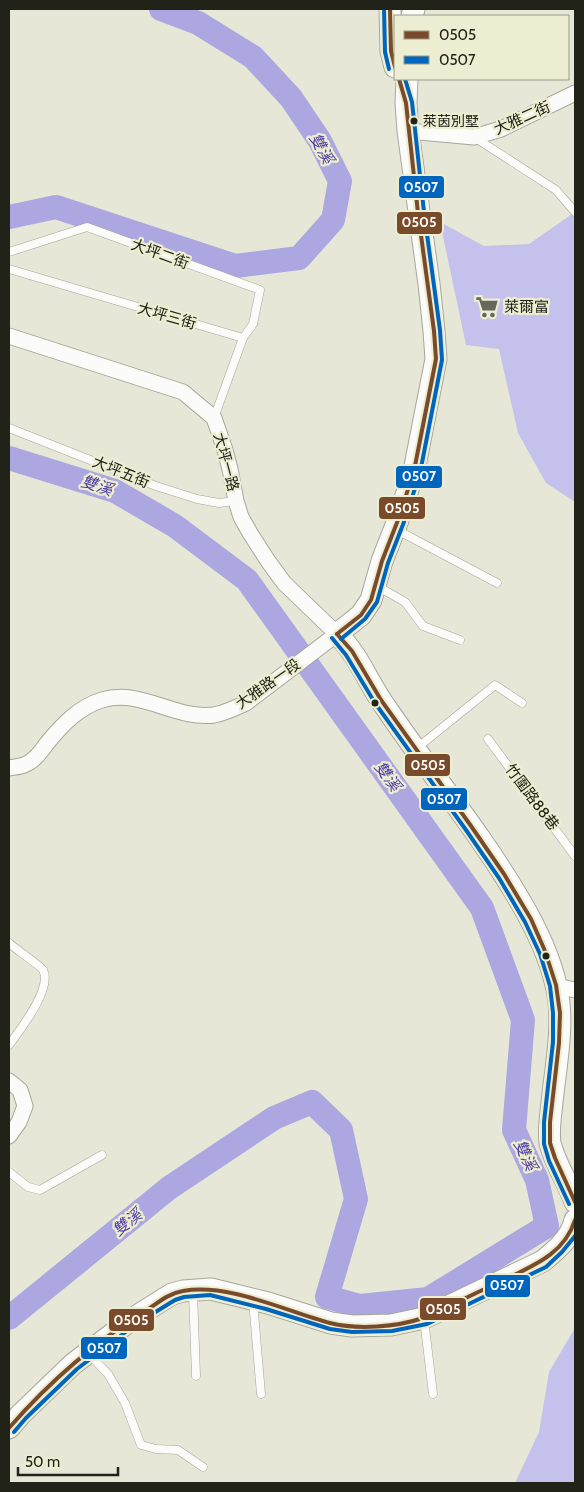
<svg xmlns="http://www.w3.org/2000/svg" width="584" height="1492" viewBox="0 0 584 1492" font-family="Cabin,'Noto Sans TC',sans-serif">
	<rect width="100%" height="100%" fill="#e6e7d7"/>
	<g fill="#c4c1ec">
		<path d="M575,212V502L546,483L518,433L499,349L466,345L440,222L484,246L529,244Z"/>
		<path d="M575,1328V1483H515L539,1432L549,1372Z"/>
	</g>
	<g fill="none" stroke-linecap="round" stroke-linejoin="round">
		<g stroke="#aca7e0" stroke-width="24">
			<path d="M9,217L56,207L235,266L299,258L333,220L340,181L320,141L291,98L253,57L198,23L161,9"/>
			<path d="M9,458L115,491L175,526L247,580L482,908L523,1020L514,1130L537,1180L547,1226L428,1299L360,1306L327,1297L356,1199L341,1130L312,1102L274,1118L169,1188L9,1318"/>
		</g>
		<defs>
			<g id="lane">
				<path d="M474,137L556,190L575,212"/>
				<path d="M9,252L87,227L260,290L253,324L243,338"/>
				<path d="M9,269L243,338L214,418"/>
				<path d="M9,428L156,486L197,499L219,503L236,501"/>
				<path d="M397,530L497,583"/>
				<path d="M377,586L405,602L423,626L460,640"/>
				<path d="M488,739L575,856"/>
				<path d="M417,748L495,685L522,703"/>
				<path d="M9,943C14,948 41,966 43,970C53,988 20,1030 9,1045"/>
				<path d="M9,1172L28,1187L40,1190L102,1155"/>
				<path d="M193,1292L196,1376"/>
				<path d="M253,1301L261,1394"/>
				<path d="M424,1319L433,1394"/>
				<path d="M89,1354L108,1374L125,1403L141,1445L156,1449L178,1450L203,1467"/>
			</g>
			<g id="street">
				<path d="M408,131L474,137L501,129L575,93"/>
				<path d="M9,336L183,392L214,418L225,450L230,469L236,501L241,517L250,533L268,561L284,583L337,634L246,703C235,708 225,713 214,715C175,720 141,688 102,700C79,707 63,724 48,742C41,751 35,761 24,765C19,767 13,767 9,768"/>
				<path d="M556,986L575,990"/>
				<path d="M9,1081L20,1090L25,1106L19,1122L9,1136"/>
			</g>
			<g id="secondary">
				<path d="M390,9L391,51L395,67"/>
				<path d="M412,16L414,9"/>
				<path d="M407,79L406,103L408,131L429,284L434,331L436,359L414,471L398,520L382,561L371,600L361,615L337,634C359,655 369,685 387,709C430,773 480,832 519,899C535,926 549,954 556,985C565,1021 556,1064 552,1102C551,1114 548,1130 550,1143C555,1164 568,1182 575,1202"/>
				<path d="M9,1428L21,1414L73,1364L132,1319L172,1294L183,1291L211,1289L268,1303L331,1323L352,1326L391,1325L424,1318L543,1261C556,1250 571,1238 575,1220"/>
			</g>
		</defs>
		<use href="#lane" stroke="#a6a79a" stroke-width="9"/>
		<use href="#street" stroke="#a6a79a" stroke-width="17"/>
		<use href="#secondary" stroke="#a6a79a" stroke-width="23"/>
		<use href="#lane" stroke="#fbfbf9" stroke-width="8"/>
		<use href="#street" stroke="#fbfbf9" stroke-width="15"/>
		<use href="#secondary" stroke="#fbfbf9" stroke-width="21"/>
		<defs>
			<g id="bus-1">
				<path d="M390,9L391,51L395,67"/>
				<path d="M337,634L352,651L381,700L471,826L504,874L531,919L545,951L556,985L560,1013L559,1043L550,1122V1143L555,1158L575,1202"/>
				<path d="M337,634L361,615L371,600L382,561L398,520L414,471L436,359L434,331L418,213L406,103L399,79"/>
				<path d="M9,1428C49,1382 98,1340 150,1308C160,1301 170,1293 183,1291C229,1283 285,1311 330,1323C357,1330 397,1327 423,1318C432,1316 440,1311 447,1307C466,1298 484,1289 502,1281C532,1266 564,1255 575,1220"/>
			</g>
			<g id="bus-2">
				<path d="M384,9L385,52L389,69"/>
				<path d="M332,638L346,655L375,703L466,830L499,878L525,922L540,954L550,986L553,1013V1042L544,1122V1144L549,1161L569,1204"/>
				<path d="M341,639L365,619L377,602L388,563L404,522L420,473L442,360L440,330L424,212L412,102L405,79"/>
				<path d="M14,1432L26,1418L77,1369L136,1324L175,1300L184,1297L210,1295L266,1309L330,1329L352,1332L392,1331L427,1324L546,1267L562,1252L575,1236"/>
			</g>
		</defs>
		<use href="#bus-1" stroke="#ecedd1" stroke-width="8"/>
		<use href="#bus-2" stroke="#ecedd1" stroke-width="8"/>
		<use href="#bus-1" stroke="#7a4b2a" stroke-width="4"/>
		<use href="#bus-2" stroke="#0065bd" stroke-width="4"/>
	</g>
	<defs>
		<symbol id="supermarket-bare" viewBox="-9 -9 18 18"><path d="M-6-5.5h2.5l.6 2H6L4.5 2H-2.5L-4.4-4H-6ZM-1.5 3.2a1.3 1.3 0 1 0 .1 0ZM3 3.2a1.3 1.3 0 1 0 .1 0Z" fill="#67685b" stroke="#ecedd1" stroke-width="2.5" paint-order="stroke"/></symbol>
	</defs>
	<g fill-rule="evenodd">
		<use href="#supermarket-bare" x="471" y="291" width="32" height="32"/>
	</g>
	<g fill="#222318" stroke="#ecedd1" stroke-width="2">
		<circle cx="414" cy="121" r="4.5"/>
		<circle cx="375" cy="703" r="4.5"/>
		<circle cx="546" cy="956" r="4.5"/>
	</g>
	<g text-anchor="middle" stroke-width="4.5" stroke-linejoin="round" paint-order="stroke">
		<g font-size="14" fill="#222318" stroke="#ecedd1" text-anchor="start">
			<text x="423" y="126">萊茵別墅</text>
		</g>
		<g font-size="15" fill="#222318" stroke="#ecedd1">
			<text transform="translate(522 118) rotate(-24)" y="5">大雅二街</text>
			<text transform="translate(160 254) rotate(20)" y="5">大坪二街</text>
			<text transform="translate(167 316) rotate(16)" y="5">大坪三街</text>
			<text transform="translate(226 462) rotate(75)" y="5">大坪一路</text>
			<text transform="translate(121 472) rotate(22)" y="5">大坪五街</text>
			<text transform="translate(268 684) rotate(-35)" y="5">大雅路一段</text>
			<text transform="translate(532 797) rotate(53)" y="5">竹圍路88巷</text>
		</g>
		<g font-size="15" fill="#222318" stroke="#ecedd1" text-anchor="start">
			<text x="504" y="312">萊爾富</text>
		</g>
		<g font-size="16" font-style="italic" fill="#503da5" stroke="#ecedd1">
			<text transform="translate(322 148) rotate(61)" y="6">雙溪</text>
			<text transform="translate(97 485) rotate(18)" y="6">雙溪</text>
			<text transform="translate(388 776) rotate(54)" y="6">雙溪</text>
			<text transform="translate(526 1155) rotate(65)" y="6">雙溪</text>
			<text transform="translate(127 1222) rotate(-39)" y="6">雙溪</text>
		</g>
	</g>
	<g stroke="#ecedd1" stroke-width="2">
		<rect x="398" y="175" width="47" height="24" rx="5" fill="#0065bd"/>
		<rect x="396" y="211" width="47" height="24" rx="5" fill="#7a4b2a"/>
		<rect x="395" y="465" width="48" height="24" rx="5" fill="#0065bd"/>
		<rect x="378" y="496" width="48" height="24" rx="5" fill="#7a4b2a"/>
		<rect x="404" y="753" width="47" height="24" rx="5" fill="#7a4b2a"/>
		<rect x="420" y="787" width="48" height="24" rx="5" fill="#0065bd"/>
		<rect x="484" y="1274" width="47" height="24" rx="5" fill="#0065bd"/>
		<rect x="419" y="1297" width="48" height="24" rx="5" fill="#7a4b2a"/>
		<rect x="108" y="1308" width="47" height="24" rx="5" fill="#7a4b2a"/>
		<rect x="80" y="1336" width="48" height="24" rx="5" fill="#0065bd"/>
	</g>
	<g font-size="14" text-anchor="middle" font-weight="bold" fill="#fff">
		<text x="421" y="192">0507</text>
		<text x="419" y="227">0505</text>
		<text x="419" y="481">0507</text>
		<text x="402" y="513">0505</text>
		<text x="428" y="770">0505</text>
		<text x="444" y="804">0507</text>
		<text x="507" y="1290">0507</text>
		<text x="443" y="1314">0505</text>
		<text x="131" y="1325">0505</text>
		<text x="104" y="1353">0507</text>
	</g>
	<rect width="584" height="1492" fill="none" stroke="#222318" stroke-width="20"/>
	<rect x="394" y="15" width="175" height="65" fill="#ecedd1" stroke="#9b9c87"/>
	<rect x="404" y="31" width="25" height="8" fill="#7a4b2a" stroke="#9b9c87"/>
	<text x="439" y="40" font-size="15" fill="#222318">0505</text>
	<rect x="404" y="56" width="25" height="8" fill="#0065bd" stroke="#9b9c87"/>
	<text x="439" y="65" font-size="15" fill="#222318">0507</text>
	<path d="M18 1467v8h100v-8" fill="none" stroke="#222318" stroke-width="2.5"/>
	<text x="25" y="1467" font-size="15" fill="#222318" stroke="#ecedd1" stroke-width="4" paint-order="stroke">50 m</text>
</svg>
